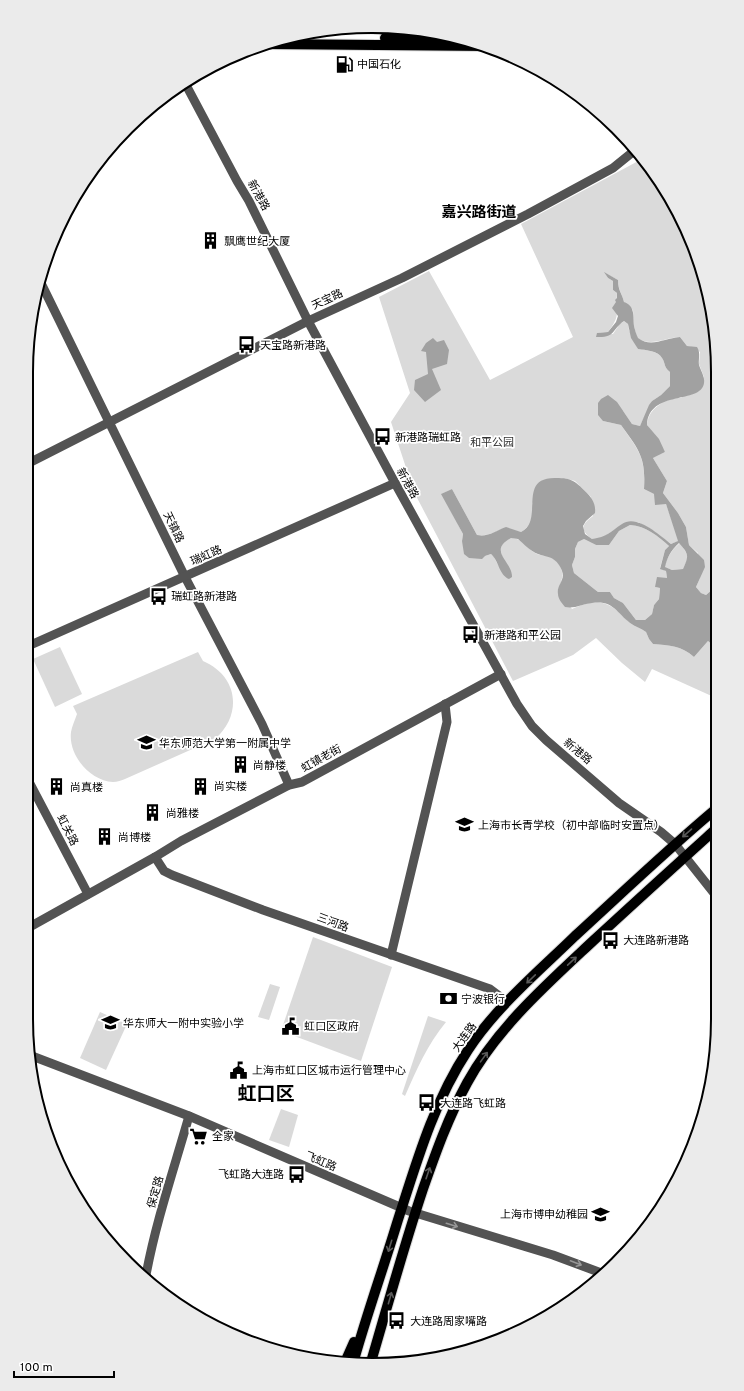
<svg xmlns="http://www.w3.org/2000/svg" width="744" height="1391" viewBox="0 0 744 1391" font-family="Overpass,'Noto Sans SC',sans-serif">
	<rect width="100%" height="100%" fill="#fff"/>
	<g fill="#dadada">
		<path d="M642,159L660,180L692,240L715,327L716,590L713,589L706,595L701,593L696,587L700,578L698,553L689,545L686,527L678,513L663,493L667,481L653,458L665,452L647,425C648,408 666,398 681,398L704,377L699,364L700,352L695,348L687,346L680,337C664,338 651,347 637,338L634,326L633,310L624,302C622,293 618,290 618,280L605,273L608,278L613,281V290L617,293C616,313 621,315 608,332L597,333L613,334L619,325L624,321L628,324L629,330L638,349C644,350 659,351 662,358C666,364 663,366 670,372V386L661,395L652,401L640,426L632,424L623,411L603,421L621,425C638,450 646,456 644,489L654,494L666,504L679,541L671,544L651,529L638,522L614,530L602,538L592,539C580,530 581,525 593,516L591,497L575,481L568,479L532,503C534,513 531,527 521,532L504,528C494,533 488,536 477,535L452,489L442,494L463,534L462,541L485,556L491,554L494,557L498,565L512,574C508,567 496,552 503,543C505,541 508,539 511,538C522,537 528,550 537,554C541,556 546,555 550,557C564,563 565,577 558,589L572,609C591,601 602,598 619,612C623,615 626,620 630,623C635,627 641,628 646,632L649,639L653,644C669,645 682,646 694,657L708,641L716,648V698L652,669L645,682L622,663L596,638L573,655L513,681L414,492L391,422L410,393L379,297L429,271L490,380L573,337L521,224Z"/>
		<path d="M630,525C646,526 658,536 669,546L665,550L660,568L666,571L667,578L655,587L660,588L659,599L654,605L652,614L645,620H636L623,603L614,598L610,592H598L574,573L572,565L575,557V549L578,542L584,539L596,545H609L619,531Z"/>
		<path d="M680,543C688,555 690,556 683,569L672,570L664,567C668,557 671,550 680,543Z"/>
		<path d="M60,647L82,694L55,707L33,659Z"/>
		<path d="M198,652L203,661C238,676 243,714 215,739L125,779C122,780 117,782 113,782C90,781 68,755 71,732C72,726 75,720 77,714L73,706Z"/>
		<path d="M313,937L392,967L361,1061L281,1031Z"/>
		<path d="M270,984L280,987L269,1020L258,1017Z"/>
		<path d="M100,1012L127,1024L106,1070L80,1058Z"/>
		<path d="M428,1016L446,1022C427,1045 417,1069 405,1096L402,1094Z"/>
		<path d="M281,1109L298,1115L289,1147L269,1140Z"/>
	</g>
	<g fill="#a1a1a1" fill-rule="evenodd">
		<path d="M604,272L618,280C618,291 622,293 624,302C635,306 633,315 634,326C635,330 636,334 638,338C651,348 665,338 680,337L687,346L697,347C701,353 698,359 699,365C701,371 705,377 704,383C701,405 649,389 647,425L659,439L665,452L653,458L667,481L663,493L678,513L686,527L689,545L704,560L705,567L696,587L701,593L706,595L713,589L716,590V648L708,641L694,657C682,646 669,645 653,644L649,639L646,632C641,628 635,627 630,623C616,612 613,600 592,603C582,604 575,609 565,607C562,603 558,599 558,594C556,583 569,580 559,565C553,556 546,557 538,554C530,551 524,544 518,539L511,538C487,551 513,562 512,577L509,579C499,575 499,561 491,554L485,556L482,559L469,558L464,554L462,541L463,534L441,494L452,489L477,535C489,537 495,531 506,527L521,532C545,520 516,477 556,478C572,478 575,481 586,492C592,498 596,504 595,513L586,521L583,526L585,534L592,539C607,537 610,532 622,524C637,514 659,535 671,544L678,541L666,504L655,505L654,494L644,489C646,457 639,450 621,425L603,421L598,415V403L601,399L608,395L617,402L632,424L640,426L649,405L652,401L661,395L670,386V372C663,366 666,364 662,358C659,351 645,350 638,349L631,338L628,324L624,321C611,330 616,338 596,337L597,333L608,332L616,322L618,316L612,308L616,302L615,300L617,298V293L613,290V281L608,278ZM630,525C646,526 658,536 669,546L665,550L660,569L666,571L667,578L657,577L655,587L660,588L659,599L654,605L652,614L645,620H636L623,603L614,598L610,592H598L574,573L572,565L575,557V549L578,542L584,539L596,545H609L619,531ZM679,543C689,554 689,556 683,569L672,570L665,567C667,558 671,550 679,543Z"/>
		<path d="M433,338L437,342L444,340L449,350L447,364L432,369L441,390L425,402L414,390L415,380L428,374L426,352L421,351L426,343Z"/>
	</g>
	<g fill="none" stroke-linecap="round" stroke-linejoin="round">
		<defs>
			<g id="major">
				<path d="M356,27L403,31L419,29"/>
				<path d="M385,38L451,37"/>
				<path d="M267,44L487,46"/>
				<path d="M346,1360L354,1342"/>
				<path d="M354,1360C367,1314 383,1269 397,1223C416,1164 433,1103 468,1050C496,1007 538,972 575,936C622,893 668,849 717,808"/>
				<path d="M371,1362C388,1304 404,1246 423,1189C436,1152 448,1118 467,1083C497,1028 547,984 593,941C634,903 675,866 717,828"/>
			</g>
		</defs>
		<use href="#major" stroke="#dbdbdb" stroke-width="12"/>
		<g stroke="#535353" stroke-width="9">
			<path d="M185,83L237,181L249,201L308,321L395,483L517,704L532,726L546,740L619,803L661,832L675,844L717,897"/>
			<path d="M39,279L185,577L262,724L289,785"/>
			<path d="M27,464L308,321L402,278L528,214L613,168L634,151"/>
			<path d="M26,647L395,483"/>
			<path d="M26,776L88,894"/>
			<path d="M155,857L164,871L172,875L263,910L490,989L498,995L506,1003"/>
			<path d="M26,929L155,857L181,841L289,785L302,782L501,674"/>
			<path d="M391,955L447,722L445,704"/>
			<path d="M32,1056L189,1116L409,1211L553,1255L604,1274"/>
			<path d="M146,1275C156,1221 174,1169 189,1116"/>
		</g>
		<use href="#major" stroke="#000" stroke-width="10"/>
	</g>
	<defs><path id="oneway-shaft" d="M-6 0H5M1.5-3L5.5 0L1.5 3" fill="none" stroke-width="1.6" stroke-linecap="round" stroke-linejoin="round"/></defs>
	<g stroke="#595959">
		<use href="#oneway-shaft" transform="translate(687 833) rotate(139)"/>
		<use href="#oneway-shaft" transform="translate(572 961) rotate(-43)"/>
		<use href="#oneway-shaft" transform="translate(531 979) rotate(136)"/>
		<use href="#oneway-shaft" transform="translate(484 1057) rotate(-54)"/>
		<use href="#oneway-shaft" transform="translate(428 1173) rotate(-71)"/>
		<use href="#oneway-shaft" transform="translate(390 1246) rotate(107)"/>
		<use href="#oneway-shaft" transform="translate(390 1298) rotate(-74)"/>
	</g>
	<g stroke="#989898">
		<use href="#oneway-shaft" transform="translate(452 1225) rotate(17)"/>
		<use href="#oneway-shaft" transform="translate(576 1263) rotate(21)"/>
	</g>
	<defs>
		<symbol id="fuel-bare" viewBox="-9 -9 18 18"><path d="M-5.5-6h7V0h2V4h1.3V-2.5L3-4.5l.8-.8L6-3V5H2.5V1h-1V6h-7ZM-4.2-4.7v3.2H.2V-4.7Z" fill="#000" stroke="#fff" stroke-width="2.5" paint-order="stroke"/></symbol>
		<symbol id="building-bare" viewBox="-9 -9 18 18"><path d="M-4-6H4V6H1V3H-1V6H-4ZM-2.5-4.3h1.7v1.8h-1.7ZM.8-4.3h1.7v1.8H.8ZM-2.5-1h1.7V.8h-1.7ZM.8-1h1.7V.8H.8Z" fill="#000" stroke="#fff" stroke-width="2.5" paint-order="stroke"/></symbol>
		<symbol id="bus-bare" viewBox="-9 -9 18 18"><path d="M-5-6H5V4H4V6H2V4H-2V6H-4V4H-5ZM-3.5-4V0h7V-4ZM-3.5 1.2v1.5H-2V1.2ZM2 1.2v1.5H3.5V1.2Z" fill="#000" stroke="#fff" stroke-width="2.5" paint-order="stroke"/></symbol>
		<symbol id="school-bare" viewBox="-9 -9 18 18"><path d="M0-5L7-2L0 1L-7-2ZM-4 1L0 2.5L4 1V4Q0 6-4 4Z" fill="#000" stroke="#fff" stroke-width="2.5" paint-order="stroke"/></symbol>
		<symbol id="bank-bare" viewBox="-9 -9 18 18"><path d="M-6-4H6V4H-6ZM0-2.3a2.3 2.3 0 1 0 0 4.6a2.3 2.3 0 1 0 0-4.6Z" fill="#000" stroke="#fff" stroke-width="2.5" paint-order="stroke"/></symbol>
		<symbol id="civic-bare" viewBox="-9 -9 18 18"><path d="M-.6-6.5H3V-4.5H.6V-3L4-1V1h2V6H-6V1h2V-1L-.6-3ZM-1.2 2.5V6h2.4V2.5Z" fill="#000" stroke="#fff" stroke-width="2.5" paint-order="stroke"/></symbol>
		<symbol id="supermarket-bare" viewBox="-9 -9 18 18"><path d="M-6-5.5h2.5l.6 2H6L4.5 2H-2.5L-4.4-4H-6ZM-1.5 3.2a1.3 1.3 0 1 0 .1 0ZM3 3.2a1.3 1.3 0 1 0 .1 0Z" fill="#000" stroke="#fff" stroke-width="2.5" paint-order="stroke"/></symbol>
	</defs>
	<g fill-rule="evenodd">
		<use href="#fuel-bare" x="332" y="52" width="25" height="25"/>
		<use href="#building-bare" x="198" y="228" width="25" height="25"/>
		<use href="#bus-bare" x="234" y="332" width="25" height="25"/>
		<use href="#bus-bare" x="370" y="424" width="25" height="25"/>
		<use href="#bus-bare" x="146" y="584" width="25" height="25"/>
		<use href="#bus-bare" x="458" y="622" width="25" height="25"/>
		<use href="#school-bare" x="134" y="730" width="25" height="25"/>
		<use href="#building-bare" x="228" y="752" width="25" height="25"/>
		<use href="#building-bare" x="188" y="774" width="25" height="25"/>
		<use href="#building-bare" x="44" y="774" width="25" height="25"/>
		<use href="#building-bare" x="140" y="800" width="25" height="25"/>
		<use href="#school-bare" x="452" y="812" width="25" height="25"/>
		<use href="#building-bare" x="92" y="824" width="25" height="25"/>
		<use href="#bus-bare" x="598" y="928" width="25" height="25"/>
		<use href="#bank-bare" x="436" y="986" width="25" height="25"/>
		<use href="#school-bare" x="98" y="1010" width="25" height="25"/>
		<use href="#civic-bare" x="278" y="1014" width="25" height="25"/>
		<use href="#civic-bare" x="226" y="1058" width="25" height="25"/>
		<use href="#bus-bare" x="414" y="1090" width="25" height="25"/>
		<use href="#supermarket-bare" x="186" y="1124" width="25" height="25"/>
		<use href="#bus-bare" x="284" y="1162" width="25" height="25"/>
		<use href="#school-bare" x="588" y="1202" width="25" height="25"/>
		<use href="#bus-bare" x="384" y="1308" width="25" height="25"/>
	</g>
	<g text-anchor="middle" stroke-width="3.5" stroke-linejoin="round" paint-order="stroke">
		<g font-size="11" fill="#000" stroke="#fff" text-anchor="start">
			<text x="357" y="68">中国石化</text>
			<text x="224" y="245">飘鹰世纪大厦</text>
			<text x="260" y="349">天宝路新港路</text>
			<text x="395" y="441">新港路瑞虹路</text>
			<text x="171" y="600">瑞虹路新港路</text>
			<text x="484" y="639">新港路和平公园</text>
			<text x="159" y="747">华东师范大学第一附属中学</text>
			<text x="253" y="769">尚静楼</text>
			<text x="214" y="790">尚实楼</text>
			<text x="70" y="791">尚真楼</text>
			<text x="166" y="817">尚雅楼</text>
			<text x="478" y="829">上海市长青学校（初中部临时安置点）</text>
			<text x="118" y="841">尚博楼</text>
			<text x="623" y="944">大连路新港路</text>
			<text x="461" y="1003">宁波银行</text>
			<text x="123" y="1027">华东师大一附中实验小学</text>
			<text x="304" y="1030">虹口区政府</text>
			<text x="252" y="1074">上海市虹口区城市运行管理中心</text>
			<text x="440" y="1107">大连路飞虹路</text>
			<text x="212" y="1140">全家</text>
			<text x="284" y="1178" text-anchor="end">飞虹路大连路</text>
			<text x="588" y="1218" text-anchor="end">上海市博申幼稚园</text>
			<text x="410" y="1325">大连路周家嘴路</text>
		</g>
		<g font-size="11" fill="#000" stroke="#fff">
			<text transform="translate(259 195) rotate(61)" y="4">新港路</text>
			<text transform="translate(327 299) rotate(-25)" y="4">天宝路</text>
			<text transform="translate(408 483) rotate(61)" y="4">新港路</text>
			<text transform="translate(174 527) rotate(64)" y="4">天镇路</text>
			<text transform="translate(206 555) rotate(-24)" y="4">瑞虹路</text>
			<text transform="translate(578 751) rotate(40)" y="4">新港路</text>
			<text transform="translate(321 758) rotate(-29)" y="4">虹镇老街</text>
			<text transform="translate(68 830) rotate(63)" y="4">虹关路</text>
			<text transform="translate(333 922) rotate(20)" y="4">三河路</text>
			<text transform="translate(464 1037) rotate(-55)" y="4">大连路</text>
			<text transform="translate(321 1161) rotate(23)" y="4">飞虹路</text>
			<text transform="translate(155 1192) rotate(-74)" y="4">保定路</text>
		</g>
		<g font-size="11" fill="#313131" stroke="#fff">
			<text x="492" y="446">和平公园</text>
		</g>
		<g font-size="15" font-weight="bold" fill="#000" stroke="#fff">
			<text x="479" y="217">嘉兴路街道</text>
		</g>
		<g font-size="19" font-weight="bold" fill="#000" stroke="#fff">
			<text x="266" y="1100">虹口区</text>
		</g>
	</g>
	<path d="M0 0H744V1391H0ZM372 33H372A339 339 0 0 1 711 372V1019A339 339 0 0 1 372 1358H372A339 339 0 0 1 33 1019V372A339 339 0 0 1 372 33Z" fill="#ebebeb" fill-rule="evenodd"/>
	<path fill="none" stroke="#000" stroke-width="2" d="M372 33H372A339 339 0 0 1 711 372V1019A339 339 0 0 1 372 1358H372A339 339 0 0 1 33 1019V372A339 339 0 0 1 372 33Z"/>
	<path d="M14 1371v6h100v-6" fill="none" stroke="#000000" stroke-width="2"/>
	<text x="20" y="1371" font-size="12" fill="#000000" stroke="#ffffff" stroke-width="3" paint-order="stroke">100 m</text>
</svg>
